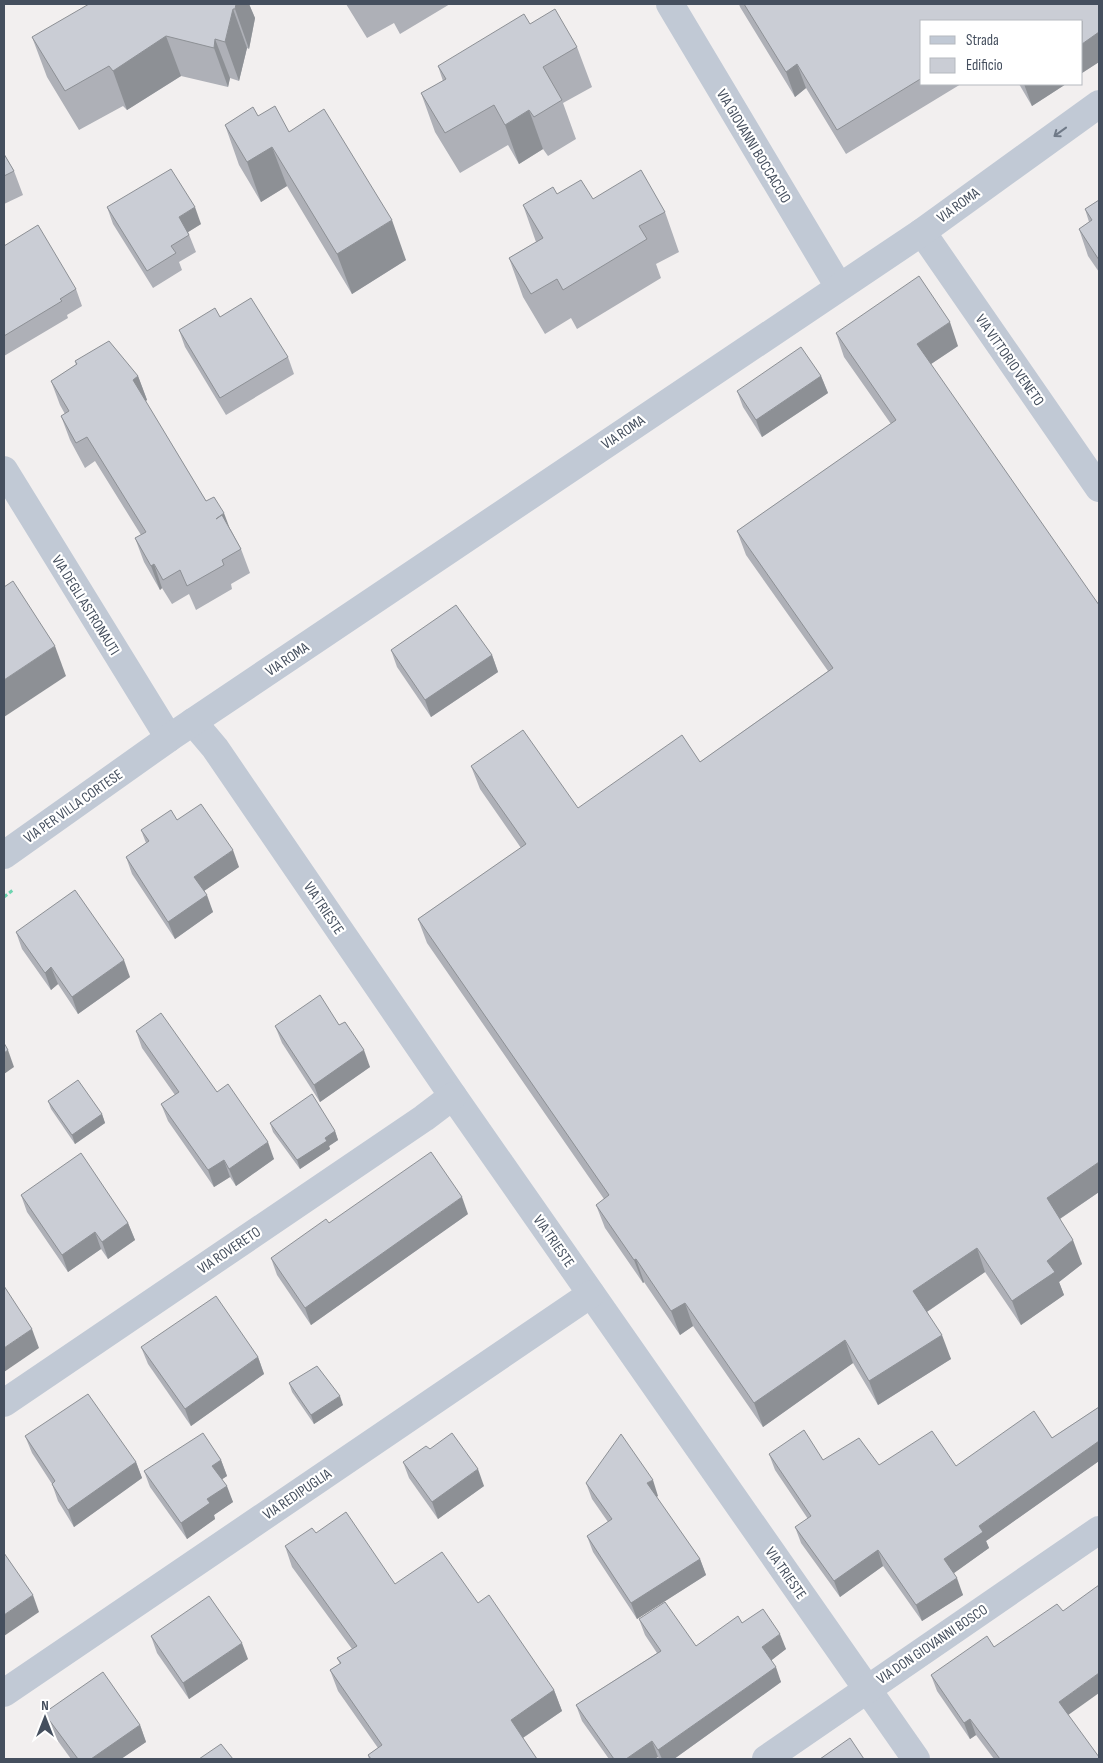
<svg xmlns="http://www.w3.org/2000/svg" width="1103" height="1763" viewBox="0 0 1103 1763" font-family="'Sofia Sans Condensed',sans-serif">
	<rect width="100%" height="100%" fill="#f2efef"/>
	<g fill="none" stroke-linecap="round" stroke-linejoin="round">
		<path stroke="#6ed4b0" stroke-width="3" stroke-dasharray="4 2.5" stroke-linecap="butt" d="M4,897L13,890"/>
		<g stroke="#c1c9d5" stroke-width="28">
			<path d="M670,4L839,287"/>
			<path d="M922,232L1099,488"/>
			<path d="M4,470L169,738"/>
			<path d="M193,722L215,748L453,1096L916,1759"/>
			<path d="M4,855L169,738L922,232L1099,104"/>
			<path d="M4,1403L424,1118L453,1096"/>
			<path d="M4,1693L591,1294"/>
			<path d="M766,1759L1099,1530"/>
		</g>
	</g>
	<g fill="#aeb0b7">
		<path d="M249,4L255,18L249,49L247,48L239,81L230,78L228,87L181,76L127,110L123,106L79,130L47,77L32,37Z"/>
		<path d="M346,4H450L400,34L394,23L367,38Z"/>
		<path d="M739,4H1099V62L1082,73V21H922V84H961L846,154L806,88L795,97L740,7Z"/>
		<path d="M530,24L577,47L592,87L563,103L576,139L548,156L543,149L519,164L508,145L460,173L435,132L421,93L443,81L438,66Z"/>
		<path d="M1019,84H1066L1032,106Z"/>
		<path d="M258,116L289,132L406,260L352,294L287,186L261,202L239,165L225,125Z"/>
		<path d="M4,154L14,171L23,195L4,204Z"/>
		<path d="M557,194L593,199L665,212L679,252L656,264L661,278L577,329L571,318L545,334L523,297L509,258L536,242L523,205Z"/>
		<path d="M1099,200V272L1088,256L1079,229L1089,222L1085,209Z"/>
		<path d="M107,207L201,224L188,232L196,252L179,262L182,270L153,288L113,224Z"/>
		<path d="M4,246L76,289L82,306L67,315L68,318L4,356Z"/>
		<path d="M220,317L288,357L294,374L226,415L185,347L179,330Z"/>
		<path d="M836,333L958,346L931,364L1099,1192L1060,1219L1082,1264L1059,1282L1064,1295L1021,1325L985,1272L927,1312L951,1359L878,1405L853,1363L763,1427L693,1326L680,1335L644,1282L643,1283L605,1228L596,1205L604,1199L427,943L418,919L521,848L480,789L471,766L578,808L700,762L828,671L746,555L737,531L891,424L844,357Z"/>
		<path d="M75,361L138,376L147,400L145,401L206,501L231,530L241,549L250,573L231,584L232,589L196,610L189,594L172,604L162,588L160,590L144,562L135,538L141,535L95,461L85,468L70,440L61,416L65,414L60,405L51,381L76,365Z"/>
		<path d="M821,376L828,393L762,437L743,407L737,391Z"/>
		<path d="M391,650L492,655L498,672L431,717L397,667Z"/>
		<path d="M177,820L239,867L204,891L213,912L175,939L132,874L126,857L146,843L141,830Z"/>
		<path d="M16,932L130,977L78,1014L58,984L51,990L22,949Z"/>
		<path d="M339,1025L370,1067L320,1102L282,1043L275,1026Z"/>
		<path d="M136,1031L217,1092L274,1159L236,1186L230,1177L214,1187L168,1121L161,1104L175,1095L142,1048Z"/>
		<path d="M48,1101L102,1114L105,1123L75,1144L51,1109Z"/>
		<path d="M270,1123L335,1131L338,1140L329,1146L330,1149L300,1169L273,1132Z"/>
		<path d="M21,1195L128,1223L135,1240L108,1259L101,1249L68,1272L27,1212Z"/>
		<path d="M468,1214L311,1325L277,1275L271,1258L329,1223Z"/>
		<path d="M141,1347L258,1357L264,1374L191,1426L148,1364Z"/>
		<path d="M289,1383L343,1405L314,1424L292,1392Z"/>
		<path d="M1099,1407V1461L986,1541L989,1548L953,1573L963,1595L922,1621L883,1566L840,1597L801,1543L795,1527L808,1519L775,1470L769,1454L823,1460L879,1465L956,1466L1052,1438Z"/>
		<path d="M25,1436L136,1462L142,1478L74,1527L58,1501L52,1484L32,1453Z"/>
		<path d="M430,1449L484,1486L438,1519L409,1478L403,1462Z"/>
		<path d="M221,1460L227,1476L222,1479L233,1502L214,1515L215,1519L187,1539L150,1487L144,1471Z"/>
		<path d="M586,1483L658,1496L656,1497L700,1559L706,1575L637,1619L593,1552L587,1536L608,1522L592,1499Z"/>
		<path d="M316,1533L395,1584L478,1603L554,1690L562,1711L523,1738L537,1759H369L368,1755L378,1748L338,1691L330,1670L340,1664L337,1658L352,1649L292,1567L285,1546Z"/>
		<path d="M1063,1611L1068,1715L1099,1759H994L976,1735L970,1739L937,1691L931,1675L994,1647Z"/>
		<path d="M639,1619L696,1646L742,1623L786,1649L771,1660L781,1682L674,1759H659L658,1757L654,1759H609L582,1721L576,1705L657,1653L645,1635Z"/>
		<path d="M151,1636L248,1659L189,1699L157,1653Z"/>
		<path d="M44,1713L140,1725L146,1742L121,1759H71L50,1730Z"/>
	</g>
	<g fill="#8d9095">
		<path d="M236,4H249L255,18L249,49L235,9Z"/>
		<path d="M233,9L247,48L239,81L225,42Z"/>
		<path d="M1099,32V62L1082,73V44Z"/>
		<path d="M166,36L181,76L127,110L113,71Z"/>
		<path d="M215,39L230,78L228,87L214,48Z"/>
		<path d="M797,64L806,88L795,97L786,72Z"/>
		<path d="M1024,84H1066L1032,106Z"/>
		<path d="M529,110L543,149L519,164L505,125Z"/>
		<path d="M272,147L287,186L261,202L247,162Z"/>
		<path d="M195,207L201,224L185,234L179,217Z"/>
		<path d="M392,220L406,260L352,294L337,254Z"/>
		<path d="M950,322L958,346L925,368L917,344Z"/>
		<path d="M138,376L147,400L142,404L133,380Z"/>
		<path d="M821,376L828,393L762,437L756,420Z"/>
		<path d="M224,513L233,537L216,519Z"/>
		<path d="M154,564L162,588L160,590L151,566Z"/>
		<path d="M55,646L66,676L4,717V680Z"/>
		<path d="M492,655L498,672L431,717L425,700Z"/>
		<path d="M233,850L239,867L201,893L194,877Z"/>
		<path d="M207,895L213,912L175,939L168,922Z"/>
		<path d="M124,960L130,977L78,1014L72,997Z"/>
		<path d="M51,967L58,984L51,990L45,973Z"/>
		<path d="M8,1050L14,1067L4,1074V1053Z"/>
		<path d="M364,1050L370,1067L320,1102L314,1085Z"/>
		<path d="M102,1114L105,1123L75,1144L72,1135Z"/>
		<path d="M335,1131L338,1140L329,1146L330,1149L300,1169L297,1160L325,1138Z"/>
		<path d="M268,1142L274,1159L236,1186L229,1169Z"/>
		<path d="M224,1160L230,1177L214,1187L208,1170Z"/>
		<path d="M1099,1162V1192L1055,1222L1047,1198Z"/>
		<path d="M462,1197L468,1214L311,1325L305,1308Z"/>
		<path d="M128,1223L135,1240L108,1259L102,1242Z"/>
		<path d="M95,1232L101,1249L68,1272L62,1255Z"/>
		<path d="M1073,1240L1082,1264L1059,1282L1064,1295L1021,1325L1012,1301L1047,1261Z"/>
		<path d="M977,1248L985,1272L922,1315L913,1291Z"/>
		<path d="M636,1259L644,1282L643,1283L634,1260Z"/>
		<path d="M685,1303L693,1326L680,1335L671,1311Z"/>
		<path d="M32,1329L39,1348L4,1372V1348Z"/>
		<path d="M942,1335L951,1359L878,1405L869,1381Z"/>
		<path d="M845,1340L853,1363L763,1427L754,1403Z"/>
		<path d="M258,1357L264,1374L191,1426L185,1409Z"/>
		<path d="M340,1396L343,1405L314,1424L311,1415Z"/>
		<path d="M1099,1441V1461L986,1541L989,1548L950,1576L944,1559L979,1526Z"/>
		<path d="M221,1460L227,1476L218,1482L212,1466Z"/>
		<path d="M136,1462L142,1478L74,1527L68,1510Z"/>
		<path d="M478,1469L484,1486L438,1519L432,1502Z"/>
		<path d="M653,1480L658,1496L653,1499L647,1483Z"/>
		<path d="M227,1486L233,1502L214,1515L215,1519L187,1539L181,1523L207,1499Z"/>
		<path d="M878,1550L883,1566L840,1597L834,1581Z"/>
		<path d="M700,1559L706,1575L637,1619L631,1603Z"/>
		<path d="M957,1578L963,1595L922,1621L916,1605Z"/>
		<path d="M33,1595L39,1612L4,1636V1615Z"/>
		<path d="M780,1634L786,1649L768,1663L762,1647Z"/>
		<path d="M242,1643L248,1659L189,1699L183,1683Z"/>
		<path d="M776,1667L781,1682L674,1759H662L658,1750Z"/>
		<path d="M1099,1673V1693L1064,1718L1059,1702Z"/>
		<path d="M554,1690L562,1711L518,1741L511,1720Z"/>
		<path d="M970,1719L976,1735L970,1739L964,1723Z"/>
		<path d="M140,1725L146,1742L121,1759H91Z"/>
		<path d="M652,1741L658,1757L654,1759H626Z"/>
	</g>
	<g fill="#cacdd5" stroke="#8d9095">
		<path d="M89,4H236L235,9H233L225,42L215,39L214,48L166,36L113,71L109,66L65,91L32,37Z"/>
		<path d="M744,4H1099V32L1082,44V21H922V78L837,130L797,64L786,72Z"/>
		<path d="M555,9L577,47L543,67L562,100L534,117L529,110L505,125L494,105L445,133L421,93L446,79L438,66L524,14L530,24Z"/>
		<path d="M275,106L289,132L324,109L392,220L337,254L272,147L247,162L225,125L253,107L258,116Z"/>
		<path d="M4,154L14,171L4,176Z"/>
		<path d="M171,169L195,207L179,217L189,235L171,246L176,253L147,271L107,207Z"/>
		<path d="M641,170L665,212L639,226L647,239L563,290L557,279L531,294L509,258L543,238L523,205L553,187L557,194L581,180L593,199Z"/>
		<path d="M1099,200V260L1079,229L1092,220L1085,209Z"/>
		<path d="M38,225L76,289L60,299L62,301L4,336V246Z"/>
		<path d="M919,276L950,322L917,344L1099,605V1162L1047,1198L1073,1240L1047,1261L1055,1272L1012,1301L977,1248L913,1291L942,1335L869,1381L845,1340L754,1403L685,1303L671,1311L636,1259L634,1260L596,1205L609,1195L418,919L526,844L471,766L523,730L578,808L682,735L700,762L833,668L737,531L896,420L836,333Z"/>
		<path d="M251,298L288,357L220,398L179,330L215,308L220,317Z"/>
		<path d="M109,341L138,376L133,380L206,501L214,497L224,513L216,519L222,515L241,549L222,560L224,565L187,586L180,570L163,580L154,564L151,566L135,538L146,532L87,437L76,443L61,416L69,411L51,381L77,364L75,361Z"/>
		<path d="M801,347L821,376L756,420L737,391Z"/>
		<path d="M13,581L55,646L4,680V587Z"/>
		<path d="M456,605L492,655L425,700L391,650Z"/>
		<path d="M201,804L233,850L194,877L207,895L168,922L126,857L149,841L141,830L171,810L177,820Z"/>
		<path d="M75,890L124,960L72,997L51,967L45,973L16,932Z"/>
		<path d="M320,995L339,1025L345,1022L364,1050L314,1085L275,1026Z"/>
		<path d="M161,1013L217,1092L228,1084L268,1142L229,1169L224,1160L208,1170L161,1104L179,1092L136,1031Z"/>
		<path d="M4,1043L8,1050L4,1053Z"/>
		<path d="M78,1080L102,1114L72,1135L48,1101Z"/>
		<path d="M312,1094L335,1131L325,1138L327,1141L297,1160L270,1123Z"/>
		<path d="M431,1152L462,1197L305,1308L271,1258L326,1219L329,1223Z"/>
		<path d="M81,1153L128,1223L102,1242L95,1232L62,1255L21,1195Z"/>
		<path d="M4,1286L32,1329L4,1348Z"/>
		<path d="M216,1296L258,1357L185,1409L141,1347Z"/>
		<path d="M317,1366L340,1396L311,1415L289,1383Z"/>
		<path d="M88,1394L136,1462L68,1510L52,1484L55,1481L25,1436Z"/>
		<path d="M1099,1407V1441L979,1526L983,1532L944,1559L957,1578L916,1605L878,1550L834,1581L795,1527L811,1516L769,1454L804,1430L823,1460L859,1438L879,1465L932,1431L956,1466L1034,1411L1052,1438Z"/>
		<path d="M203,1433L221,1460L212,1466L227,1486L207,1499L210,1503L181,1523L144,1471Z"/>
		<path d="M452,1433L478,1469L432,1502L403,1462L426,1446L430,1449Z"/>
		<path d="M621,1434L653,1480L647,1483L700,1559L631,1603L587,1536L612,1519L586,1483Z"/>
		<path d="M346,1512L395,1584L442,1552L478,1603L489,1595L554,1690L511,1720L537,1759H371L368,1755L382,1745L330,1670L341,1663L337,1658L357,1646L285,1546L312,1528L316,1533Z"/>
		<path d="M4,1553L33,1595L4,1615Z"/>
		<path d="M1099,1585V1673L1059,1702L1099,1757V1759H1000L970,1719L964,1723L931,1675L987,1636L994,1647L1057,1604L1063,1611Z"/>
		<path d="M209,1596L242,1643L183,1683L151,1636Z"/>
		<path d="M665,1602L696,1646L738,1616L742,1623L763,1609L780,1634L762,1647L776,1667L658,1750L652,1741L626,1759H614L576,1705L661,1651L639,1619Z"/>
		<path d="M103,1672L140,1725L91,1759H78L44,1713Z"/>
		<path d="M850,1738L864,1759H820Z"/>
		<path d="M221,1744L233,1759H199Z"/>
	</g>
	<defs><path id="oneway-shaft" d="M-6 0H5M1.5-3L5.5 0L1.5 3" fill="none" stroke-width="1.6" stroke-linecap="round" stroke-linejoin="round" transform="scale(1.25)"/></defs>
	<use stroke="#707a88" href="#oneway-shaft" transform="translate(1060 132) rotate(144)"/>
	<g text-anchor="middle" stroke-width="4.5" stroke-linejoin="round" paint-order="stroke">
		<g font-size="15" fill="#454f5e" stroke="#fff">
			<text transform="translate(754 146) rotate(59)" y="5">VIA GIOVANNI BOCCACCIO</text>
			<text transform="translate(958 205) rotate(-36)" y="5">VIA ROMA</text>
			<text transform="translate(1010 360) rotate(55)" y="5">VIA VITTORIO VENETO</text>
			<text transform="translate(623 432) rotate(-34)" y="5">VIA ROMA</text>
			<text transform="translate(86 605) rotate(58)" y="5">VIA DEGLI ASTRONAUTI</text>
			<text transform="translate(287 659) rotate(-34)" y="5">VIA ROMA</text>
			<text transform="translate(73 806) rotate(-35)" y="5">VIA PER VILLA CORTESE</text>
			<text transform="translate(324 908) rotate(56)" y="5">VIA TRIESTE</text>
			<text transform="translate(554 1241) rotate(55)" y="5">VIA TRIESTE</text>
			<text transform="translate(229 1250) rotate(-34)" y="5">VIA ROVERETO</text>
			<text transform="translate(297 1494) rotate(-34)" y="5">VIA REDIPUGLIA</text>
			<text transform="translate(786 1573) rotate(55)" y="5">VIA TRIESTE</text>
			<text transform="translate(932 1644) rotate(-34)" y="5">VIA DON GIOVANNI BOSCO</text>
		</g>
	</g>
	<rect width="1103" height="1763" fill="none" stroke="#454f5e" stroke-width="10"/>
	<rect x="920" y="20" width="162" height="65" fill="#ffffff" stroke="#b5b9bf"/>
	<rect x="930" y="36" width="25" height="8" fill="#c1c9d5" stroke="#b5b9bf"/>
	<text x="966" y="45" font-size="15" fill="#454f5e">Strada</text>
	<rect x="930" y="58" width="25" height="15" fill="#cacdd5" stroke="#b5b9bf"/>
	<text x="966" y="70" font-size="15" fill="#454f5e">Edificio</text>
	<g transform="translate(45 1718)" stroke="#ffffff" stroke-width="4" paint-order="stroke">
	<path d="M0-4L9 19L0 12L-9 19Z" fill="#454f5e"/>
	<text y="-8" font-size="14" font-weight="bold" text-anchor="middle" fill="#454f5e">N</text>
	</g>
</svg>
